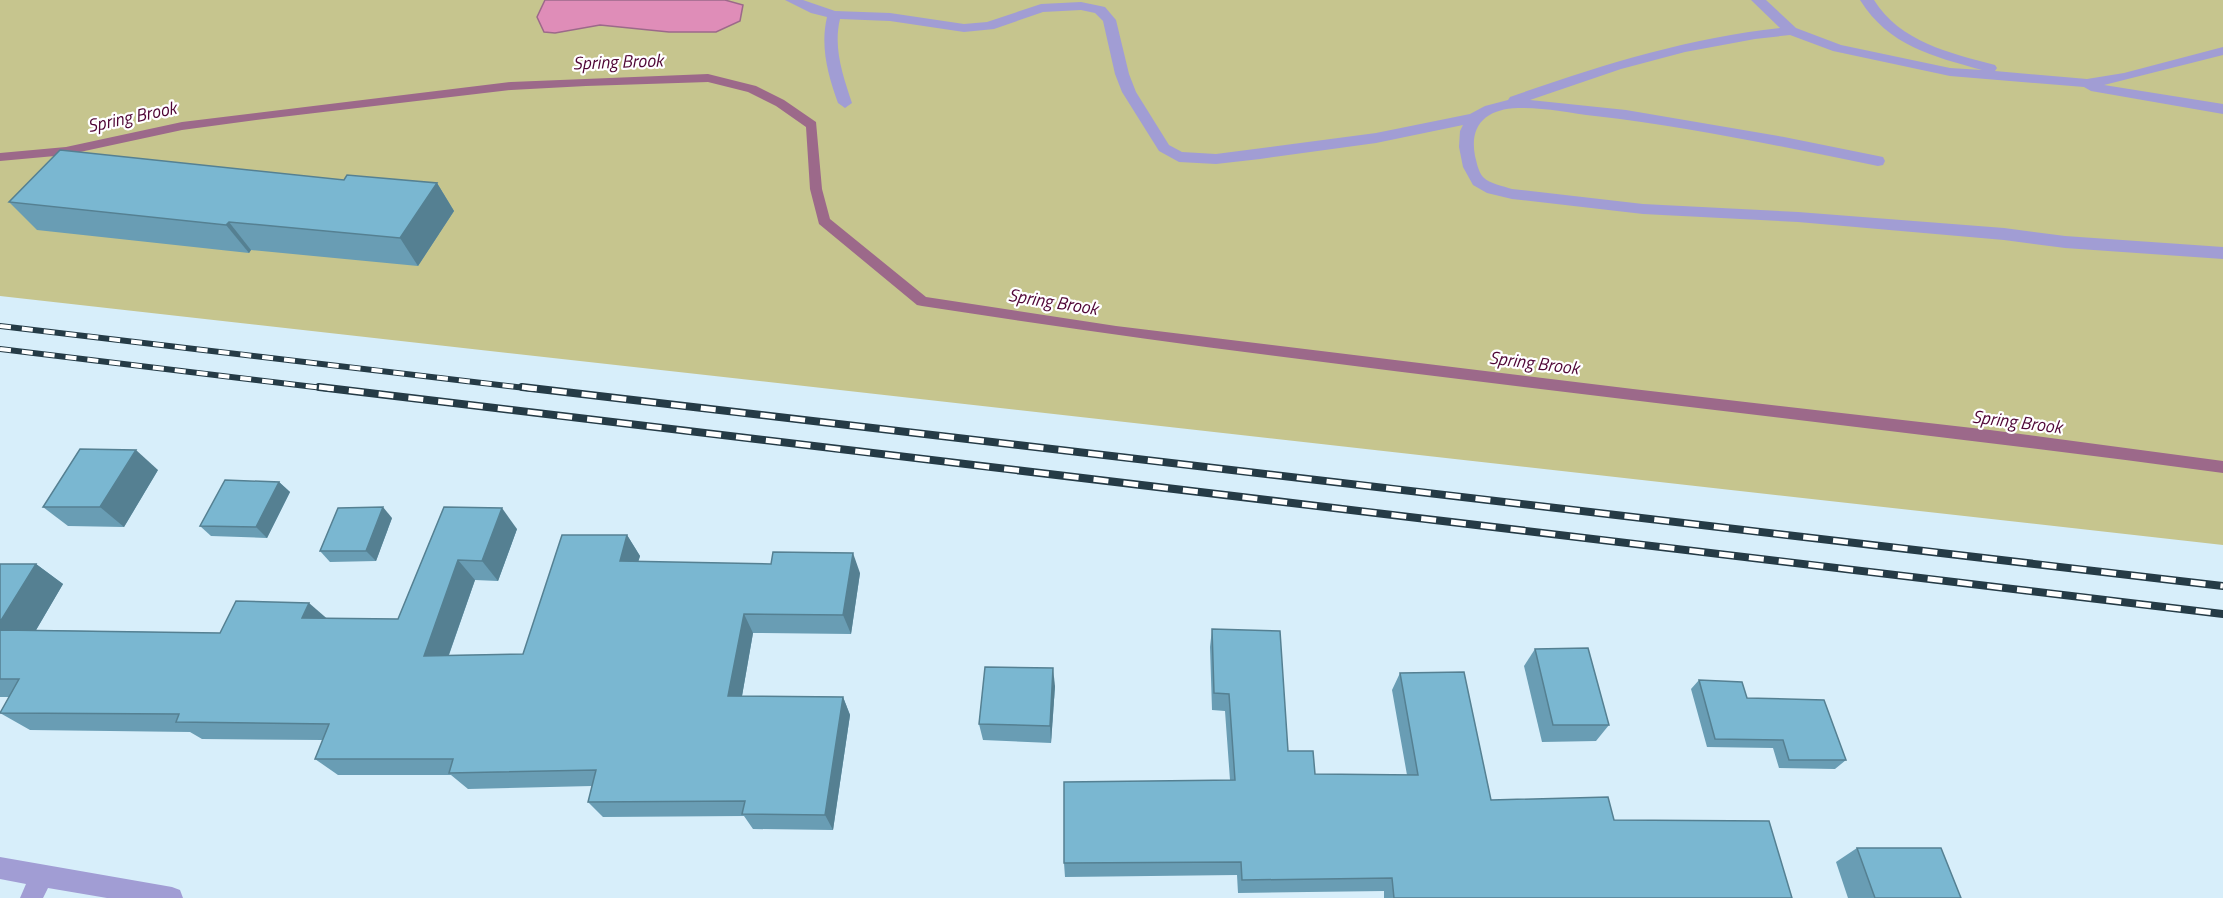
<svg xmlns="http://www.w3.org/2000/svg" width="2223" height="898" viewBox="0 0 2223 898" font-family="'Titillium Web',sans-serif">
	<rect width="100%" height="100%" fill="#d7eefa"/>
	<path fill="#c6c58e" d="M0,0H2223V545L0,296Z"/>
	<path fill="#df8db8" stroke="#9c698a" stroke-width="1.5" d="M545,0H725L743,5L740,21L716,32H669L600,25L555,33L544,32L537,17Z"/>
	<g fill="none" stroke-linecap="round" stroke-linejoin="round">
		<path fill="#9c698a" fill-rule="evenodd" d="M708,74L756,86L784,100L816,122L822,189L830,219L926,297L1116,326L1633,389L1990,430L2223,461V473C1790,415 1354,373 922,306L917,305L819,224L810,189L806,127L776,106L748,92L708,82L586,86L511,90L264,119L182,130L66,155L0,161V153L66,147L182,122L511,82Z"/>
		<path fill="#a19dd4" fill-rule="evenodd" d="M785,0H803L835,11L890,13L964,24L987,22L1041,4L1081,2L1105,7L1116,20L1129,74L1136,92L1169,145L1182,152L1216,154L1376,133L1470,114L1485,106L1508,100L1510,97C1598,66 1687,38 1780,28L1751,0H1766L1796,28L1841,45L1950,68L1982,70C1932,56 1889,46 1860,0H1874C1900,42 1950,53 1995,65L1997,68L1995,71L2087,79L2124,73L2223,47V55L2104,85L2223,104V114L2091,91L2084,87L1950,76L1833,51L1790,35L1755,39L1685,52L1621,69L1530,100L1626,110L1784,137L1883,157L1885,161L1883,165L1878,166C1784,147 1690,127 1595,116C1570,113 1543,107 1518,108C1487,109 1469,124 1475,156C1477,163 1478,171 1483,177C1490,184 1503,186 1512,189L1643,204L1798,212L2004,228L2065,236L2223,247V259L2065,248L2004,240L1798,222L1643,214L1512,199L1487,193L1473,185L1463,167L1459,147L1460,131L1463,125L1376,143L1260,159L1216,164L1179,162L1159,151L1122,92L1115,74L1103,21L1095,13L1081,10L1043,12L994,29L964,32L890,21L840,19C833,48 843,76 852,103L845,108L838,103C828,75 820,47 827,17L811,13Z"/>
		<path fill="#a19dd4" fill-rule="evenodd" d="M0,857L172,887L180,890L183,898H107L48,888L43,898H20L26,884L0,879Z"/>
		<defs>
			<g id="rail-far1">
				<path d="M0,326L534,389"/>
				<path d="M0,349L331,389"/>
			</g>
			<g id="rail">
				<path d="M319,387L2223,614"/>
				<path d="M522,387L2223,586"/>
			</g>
		</defs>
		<use href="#rail-far1" stroke="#253b46" stroke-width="6"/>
		<use href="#rail" stroke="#253b46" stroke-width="8"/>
		<use href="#rail-far1" stroke="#fff" stroke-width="4" stroke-dasharray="11" stroke-linecap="butt"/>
		<use href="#rail" stroke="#fff" stroke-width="5" stroke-dasharray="15" stroke-linecap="butt"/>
	</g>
	<g fill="#699db4">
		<path d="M344,180L437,183L454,211L418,266L251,250L249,253L37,230L9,202Z"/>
		<path d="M158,470L124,527L68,526L43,507Z"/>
		<path d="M279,482L290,492L267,538L211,536L200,526Z"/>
		<path d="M444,507L517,529L498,581L475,580L449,655L523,654L627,535L640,556L638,562L860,573L851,634L753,633L742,696L843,697L850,715L833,830L753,829L744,816L603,817L588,802L592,786L468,789L451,775H338L315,759L323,740L202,739L190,732L30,730L0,713L9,697H0V564H36L63,584L36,630L220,633L327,619H398Z"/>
		<path d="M392,518L376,561L330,562L320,551Z"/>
		<path d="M1212,629L1288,751L1315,774L1407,775L1392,690L1400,673L1491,800L1614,820L1792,898H1384V891L1238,893L1237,875L1065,877L1064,863L1230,780L1225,711L1212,710L1210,647Z"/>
		<path d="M1535,649L1609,725L1596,741L1542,742L1524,666Z"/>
		<path d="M1699,680L1747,698L1846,760L1835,769L1779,768L1773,748L1707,747L1691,689Z"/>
		<path d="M1055,686L1051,743L983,740L979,724Z"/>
		<path d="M1857,848L1961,898H1848L1836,862Z"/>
	</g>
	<g fill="#558092">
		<path d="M437,183L454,211L418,266L400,238Z"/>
		<path d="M229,222L251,250L249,253L226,225Z"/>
		<path d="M136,450L158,470L124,527L100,507Z"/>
		<path d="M279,482L290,492L267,538L256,527Z"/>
		<path d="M383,507L392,518L376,561L366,551Z"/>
		<path d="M502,508L517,529L498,581L482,561Z"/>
		<path d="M627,535L640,556L632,581L620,561Z"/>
		<path d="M853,553L860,573L851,634L843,615Z"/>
		<path d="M458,560L475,580L442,674L424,656Z"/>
		<path d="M36,564L63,584L25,649L0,633V622Z"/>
		<path d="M309,603L331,622L302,618Z"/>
		<path d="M744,614L753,633L739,713L728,696Z"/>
		<path d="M1053,668L1055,686L1051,743L1050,726Z"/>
		<path d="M843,697L850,715L833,830L825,815Z"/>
	</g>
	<g fill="#7ab7d1" stroke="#558092" stroke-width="1.5">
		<path d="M60,150L344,180L347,175L437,183L400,238L229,222L226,225L9,202Z"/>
		<path d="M80,449L136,450L100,507H43Z"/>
		<path d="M225,480L279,482L256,527L200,526Z"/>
		<path d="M383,507L366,551H320L338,508Z"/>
		<path d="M444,507L502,508L482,561L458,560L424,656L523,654L562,535H627L620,561L771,564L773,552L853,553L843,615L744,614L728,696L843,697L825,815L742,814L745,801L588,802L596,770L449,773L453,759H315L329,724L176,722L179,714L0,713L19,679H0V630L220,633L236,601L309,603L302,618L398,619Z"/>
		<path d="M0,564H36L0,622Z"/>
		<path d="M1212,629L1280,631L1288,751H1313L1315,774L1418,775L1400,673L1464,672L1491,800L1608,797L1614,820L1769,821L1792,898H1394L1392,878L1242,880L1241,862L1064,863V782L1235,780L1229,694L1214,693Z"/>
		<path d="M1588,648L1609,725H1553L1535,649Z"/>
		<path d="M985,667L1053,668L1050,726L979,724Z"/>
		<path d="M1699,680L1742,682L1747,698L1824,700L1846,760H1789L1783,740L1715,739Z"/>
		<path d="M1857,848H1941L1961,898H1875Z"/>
	</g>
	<g text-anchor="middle" stroke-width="4.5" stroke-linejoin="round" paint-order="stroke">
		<g font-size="18" font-style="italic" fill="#4f0535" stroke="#fff">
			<text transform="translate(618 62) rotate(-2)" y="6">Spring Brook</text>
			<text transform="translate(132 117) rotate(-12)" y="6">Spring Brook</text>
			<text transform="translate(1053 302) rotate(9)" y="6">Spring Brook</text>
			<text transform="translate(1534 363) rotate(7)" y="6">Spring Brook</text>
			<text transform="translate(2017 422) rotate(7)" y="6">Spring Brook</text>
		</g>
	</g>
</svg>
